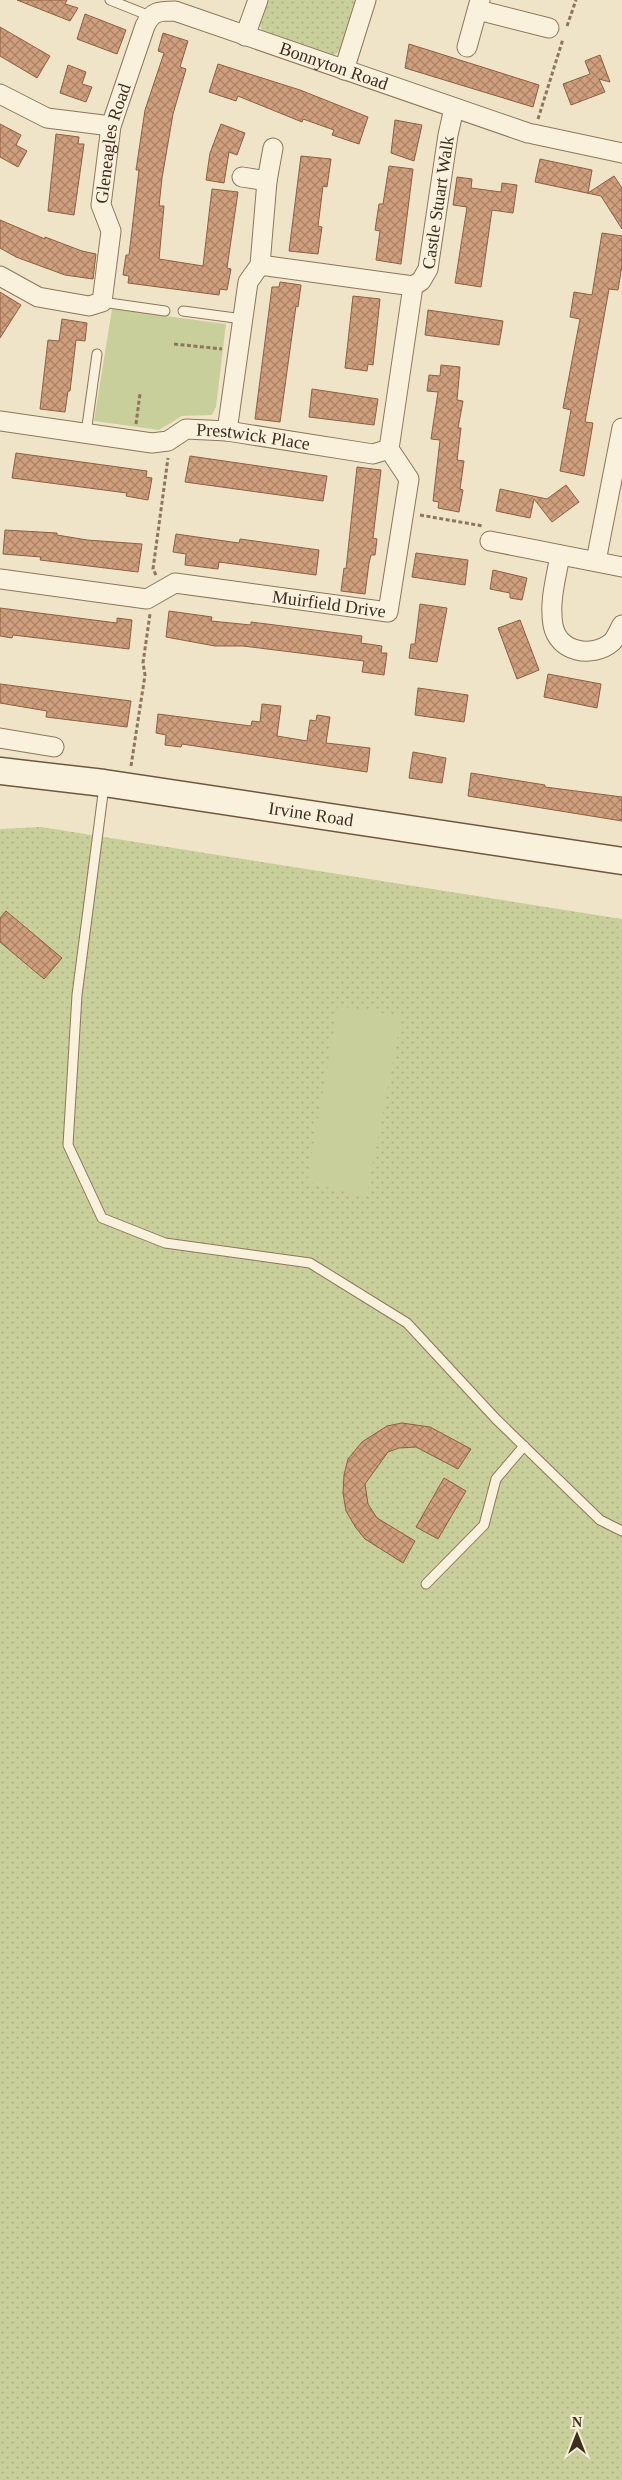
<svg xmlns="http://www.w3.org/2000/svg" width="622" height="2480" viewBox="0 0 622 2480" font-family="Georgia,serif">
	<defs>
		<pattern id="grass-dots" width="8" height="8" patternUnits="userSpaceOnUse" patternTransform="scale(1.25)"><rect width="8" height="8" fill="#c9cf9b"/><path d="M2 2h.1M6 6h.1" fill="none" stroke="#aeb285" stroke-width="1.8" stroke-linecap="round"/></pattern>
		<pattern id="building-cross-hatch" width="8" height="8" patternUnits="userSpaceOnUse" patternTransform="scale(1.25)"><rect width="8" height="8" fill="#cf9f7d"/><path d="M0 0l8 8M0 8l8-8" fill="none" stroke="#a98266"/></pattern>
	</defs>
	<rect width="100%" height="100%" fill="#f0e4c8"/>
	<g fill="url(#grass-dots)">
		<path d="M267,0H355L339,52L327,59L262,31L259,23Z"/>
		<path d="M41,827L622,919V2480H0V829Z"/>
	</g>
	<g fill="#c9cf9b">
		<path d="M112,309L226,324L216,407L212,415L182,416L159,430L94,421Z"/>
		<path d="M338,1006L402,1016L366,1197L307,1182Z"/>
	</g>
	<g fill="url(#building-cross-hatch)" stroke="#8d5f41">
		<path d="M17,0H67L65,4L78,8L70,21Z"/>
		<path d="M85,14L126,30L117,54L77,39Z"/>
		<path d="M0,27L50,56L37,78L0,56Z"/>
		<path d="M163,33L188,41L180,67L186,69L173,114L162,178L159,206H164L159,259L203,266L212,189L238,192L227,268L231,269L227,290L220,289L219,295L128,283L129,276L123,275L126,255H129L139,170H136L145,110L164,53L158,51Z"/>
		<path d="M409,44L539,85L533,107L405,68Z"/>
		<path d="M600,55L610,82L599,79L605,92L571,105L563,84L590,74L585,61Z"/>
		<path d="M218,64L300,90L368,117L359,144L332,135L334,130L303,119L302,122L238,96L236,101L209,92Z"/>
		<path d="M68,65L86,72L82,84L92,87L86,102L60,93Z"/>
		<path d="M395,120L422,125L414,161L391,153Z"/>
		<path d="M0,124L21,135L16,145L27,151L18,167L0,157Z"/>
		<path d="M221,124L245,133L237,155L229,152L224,183L206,180L210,153Z"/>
		<path d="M56,134L79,137L78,144H84L74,215L48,211Z"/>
		<path d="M301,156L331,159L327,187L323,186L318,226L322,227L318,254L289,251Z"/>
		<path d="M540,159L592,170L588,193L614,176L622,188V229L601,196L535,182Z"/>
		<path d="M389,166L413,169L401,264L376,260L380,231L375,230L379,204H383Z"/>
		<path d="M457,177L472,179L471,188L501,192L502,183L517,185L513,213L492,210L481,287L455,283L467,207L453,205Z"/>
		<path d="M0,220L45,239V237L82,251L96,254L93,279L65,275L16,257L0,248Z"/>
		<path d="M602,233L622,236V265L618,290L609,289L585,422L593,423L584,476L560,471L571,410L563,408L580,319L570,317L574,292L592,295Z"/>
		<path d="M280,282L301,285L298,307L296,306L280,422L255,419L272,287H279Z"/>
		<path d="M0,292L21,305L0,338Z"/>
		<path d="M353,296L380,299L373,365L368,364L367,371L345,368Z"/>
		<path d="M428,310L503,321L499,345L425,335Z"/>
		<path d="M62,319L87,323L85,341L76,340L70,391H68L65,412L40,409L48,340L59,341Z"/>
		<path d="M441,365L460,367L457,400L463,401L458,428H461L457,460L464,461L460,489L463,490L459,512L438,508L439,502L433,501L440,440L431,439L438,392L427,391L429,375L440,376Z"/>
		<path d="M312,389L378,399L374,425L309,417Z"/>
		<path d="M16,453L147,471L146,477L152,478L148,500L126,496L127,493L12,478Z"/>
		<path d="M190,456L327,476L323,501L185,482Z"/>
		<path d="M357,467L381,470L373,538L377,539L375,555H371L369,563L365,594L341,591L344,568L346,569Z"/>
		<path d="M566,485L579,502L552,522L534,499L530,518L496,511L500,489L547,499Z"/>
		<path d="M5,530L57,533V535L87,540L142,544L138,572L40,560L41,557L3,554Z"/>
		<path d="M176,534L239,543L240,539L319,550L316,575L219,562L218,569L185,565L186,554L173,552Z"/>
		<path d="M416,553L468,560L465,585L412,577Z"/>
		<path d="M493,570L527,578L522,600L510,598V593L490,589Z"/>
		<path d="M420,604L447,608L437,662L409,658L411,644H415Z"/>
		<path d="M0,608L117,623V618L132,620L129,649L13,635L12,638L0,636Z"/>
		<path d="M169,611L212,617L211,621L251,625V622L362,636L361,643L382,646L381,653H387L384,675L362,672L364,661L243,646H215L166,637Z"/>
		<path d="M520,620L539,670L517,679L498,628Z"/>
		<path d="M548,674L601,684L597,708L544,697Z"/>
		<path d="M0,684L131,701L127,727L46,717L47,711L0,703Z"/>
		<path d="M418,688L468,695L464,722L415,715Z"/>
		<path d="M262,704L281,706L277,736L307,741L310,720L316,721L317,715L330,717L326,743L370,748L367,772L182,744L181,747L165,745L166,735L156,733L158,714L251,726L252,721L260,722Z"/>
		<path d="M413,752L446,758L442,783L409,778Z"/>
		<path d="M471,773L545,785V787L622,797V821L468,796Z"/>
		<path d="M6,911L62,958L44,979L0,942V918Z"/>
		<path d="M402,1423L430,1427L471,1449L458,1469L416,1447L399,1448L388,1452L365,1484L368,1504L377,1518L415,1541L403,1563L365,1539L356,1528L346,1511L343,1493L344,1475L348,1459L362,1442L387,1426Z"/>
		<path d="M444,1478L466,1491L438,1539L416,1527Z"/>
	</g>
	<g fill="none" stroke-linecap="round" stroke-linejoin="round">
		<defs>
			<g id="lane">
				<path d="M110,0L150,16"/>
				<path d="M102,302L165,311"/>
				<path d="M183,311L243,319"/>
				<path d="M86,433L97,354"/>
				<path d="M104,786L77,995L68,1145L102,1218L165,1243L310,1263L407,1323L496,1419L600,1520L622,1531"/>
				<path d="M426,1584L484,1525L496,1479L524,1446"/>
			</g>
			<g id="street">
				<path d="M478,10L549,28"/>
				<path d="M245,36L258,0"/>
				<path d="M467,47L480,0"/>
				<path d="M344,70L366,0"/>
				<path d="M0,94L47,118L111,126"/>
				<path d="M533,134L622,153"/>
				<path d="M242,177L267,181"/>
				<path d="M260,265L267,181L273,148"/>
				<path id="s1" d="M0,276L38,297L89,306L102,302L111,231L101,205L111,126L145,26C152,11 159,11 175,11L528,133"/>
				<path id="s2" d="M0,421L152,443L168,441L186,429L227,431L373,454L389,449"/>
				<path id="s3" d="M227,431L248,282L260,265L413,286L421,281L428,269L448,135L454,108"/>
				<path d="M490,541L622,567"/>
				<path d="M560,555C556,579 549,601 553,625C558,652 592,659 612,642C616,638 619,630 622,625"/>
				<path d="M596,561L622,428"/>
				<path id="s4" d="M0,579L147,599L175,583L388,612L409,479L389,449L413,286"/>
				<path d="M0,738L54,747"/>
			</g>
			<g id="secondary">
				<path id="s5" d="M0,771L104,783L622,861"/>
			</g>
		</defs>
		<use href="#lane" stroke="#8d765c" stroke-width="11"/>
		<use href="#street" stroke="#8d765c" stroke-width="21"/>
		<use href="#secondary" stroke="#6f573f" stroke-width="29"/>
		<g stroke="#8d765c" stroke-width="3" stroke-dasharray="4 2.5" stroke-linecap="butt">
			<path d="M567,26L576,0"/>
			<path d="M538,119L563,39"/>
			<path d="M174,344L222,349"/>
			<path d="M136,424L140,394"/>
			<path d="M420,515L483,526"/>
			<path d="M156,575L153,569L168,458"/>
			<path d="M131,766L145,675L143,663L150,614"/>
		</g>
		<use href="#lane" stroke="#faf1dc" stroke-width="9"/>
		<use href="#street" stroke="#faf1dc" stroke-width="19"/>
		<use href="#secondary" stroke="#faf1dc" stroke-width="26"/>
	</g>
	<g text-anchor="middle" stroke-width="5" stroke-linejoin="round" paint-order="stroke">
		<g font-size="18" fill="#3d2e20" stroke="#f7eed8">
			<text dy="6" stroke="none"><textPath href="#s1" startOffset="598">Bonnyton Road</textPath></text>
			<text dy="6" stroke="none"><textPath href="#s1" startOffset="271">Gleneagles Road</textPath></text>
			<text dy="6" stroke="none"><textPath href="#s3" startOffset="416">Castle Stuart Walk</textPath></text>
			<text dy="6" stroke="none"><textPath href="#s2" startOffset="259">Prestwick Place</textPath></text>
			<text dy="6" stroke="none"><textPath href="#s4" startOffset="336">Muirfield Drive</textPath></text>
			<text dy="6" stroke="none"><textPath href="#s5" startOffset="314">Irvine Road</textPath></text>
		</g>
	</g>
	<g transform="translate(577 2435)" stroke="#f7eed8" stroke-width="4" paint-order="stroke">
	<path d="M0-4L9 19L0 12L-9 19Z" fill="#3d2e20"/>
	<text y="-8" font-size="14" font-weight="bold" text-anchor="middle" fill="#3d2e20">N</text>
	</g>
</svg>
